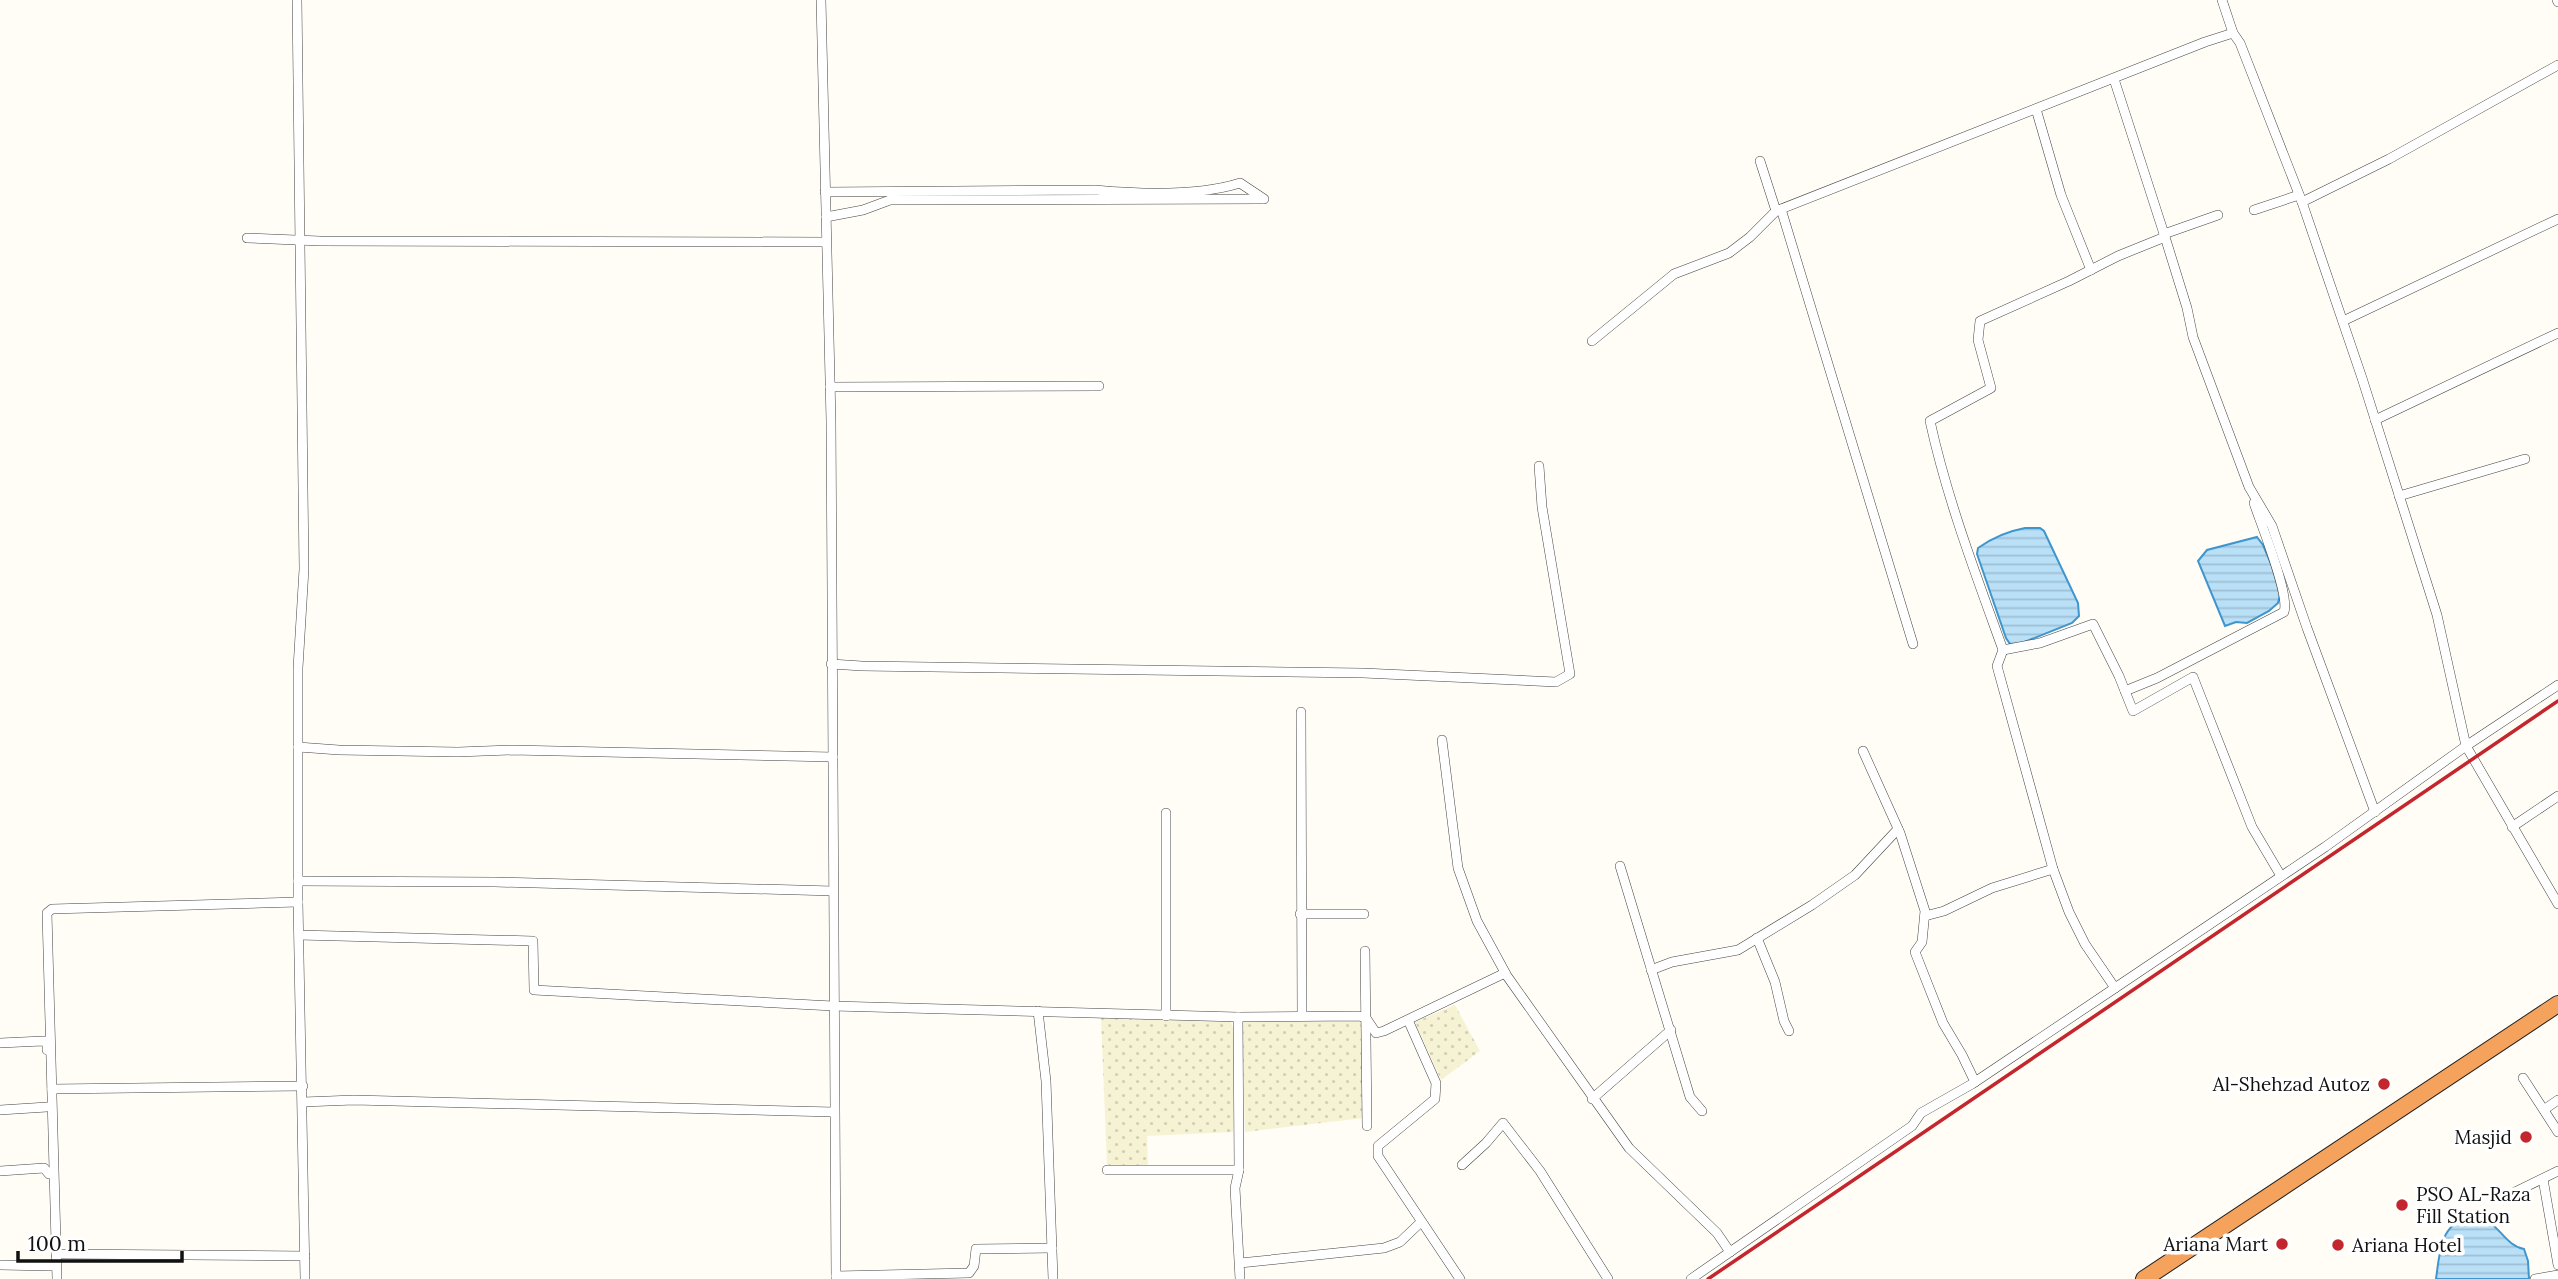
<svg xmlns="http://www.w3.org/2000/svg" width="2558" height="1279" viewBox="0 0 2558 1279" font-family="Lora,serif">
	<defs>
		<pattern id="farmland-dots" width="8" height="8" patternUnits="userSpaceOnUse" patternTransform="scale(1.75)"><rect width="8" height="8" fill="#f6f3d4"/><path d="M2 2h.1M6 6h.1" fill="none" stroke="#d2cfb5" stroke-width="1.8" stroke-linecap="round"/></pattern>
		<pattern id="water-rules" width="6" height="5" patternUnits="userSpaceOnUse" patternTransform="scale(1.75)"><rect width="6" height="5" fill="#b9e0f7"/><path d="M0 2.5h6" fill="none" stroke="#9ebfd3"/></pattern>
	</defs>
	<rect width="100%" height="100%" fill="#fffdf5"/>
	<g fill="url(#farmland-dots)">
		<path d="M1455,1005L1480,1051L1441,1080L1415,1022Z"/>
		<path d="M1101,1018L1231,1022L1234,1031L1233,1132L1147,1136L1148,1166H1107Z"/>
		<path d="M1362,1021L1364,1118L1245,1132L1242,1022Z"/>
	</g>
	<g fill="url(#water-rules)" stroke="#3f96cf" stroke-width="2">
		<path d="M2025,528H2040L2044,531L2078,603L2079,616L2072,623L2017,645L2010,644L2006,638L1977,554L1978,548C1992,538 2009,531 2025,528Z"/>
		<path d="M2257,537L2263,545L2278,580L2280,595L2278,603L2269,611L2247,623L2236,622L2225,626L2198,561L2207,550Z"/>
		<path d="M2474,1216C2499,1220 2503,1245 2524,1249L2528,1261L2529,1279H2436C2440,1251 2440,1221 2474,1216Z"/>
	</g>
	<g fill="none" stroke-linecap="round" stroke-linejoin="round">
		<defs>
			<g id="street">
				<path d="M297,0L304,569L298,668V902L305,1279"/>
				<path d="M821,0L831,421L836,1279"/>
				<path d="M2222,0L2233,33L2240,43L2302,202L2362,378L2437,615L2466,746L2558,904"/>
				<path d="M2557,0L2558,2"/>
				<path d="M2114,79L2165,237L2118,256L2069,281L1980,321L1978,340L1991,388L1930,421C1947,499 1976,575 2003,650L1997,666L2053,869L2069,912L2085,944L2115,988"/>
				<path d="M2036,109L2061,195L2091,270"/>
				<path d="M1760,161L1776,211L2205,42L2233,33"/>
				<path d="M825,192L1095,190C1138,194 1199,196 1240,183L1264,199"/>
				<path d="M2302,202L2389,159L2558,65"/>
				<path d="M1781,209L1913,644"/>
				<path d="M2254,210L2299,195"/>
				<path d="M826,217L863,210L890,200L1262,199"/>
				<path d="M2164,234L2218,215"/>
				<path d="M2165,237L2187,308L2193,337L2249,487L2272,526L2307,628L2375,812"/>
				<path d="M247,238L320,241L826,242"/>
				<path d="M2343,321L2558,219"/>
				<path d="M1592,341L1674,274L1729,253L1750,237L1776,211"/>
				<path d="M830,387L1099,386"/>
				<path d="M2375,420L2558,333"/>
				<path d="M2399,496L2525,459"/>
				<path d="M2003,650L2040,643L2093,624L2119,676L2133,711L2193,677L2252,827L2281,876"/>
				<path d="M831,664L862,666L1363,673L1556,682L1570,674L1542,507L1539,466"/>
				<path d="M2125,691L2157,678L2284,612C2290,595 2261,524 2254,503"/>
				<path d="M1301,712L1302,1016"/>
				<path d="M1442,740L1458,868L1477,921L1507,976L1629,1148L1717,1233L1730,1252"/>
				<path d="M298,747L339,750L458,752L512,750L833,757"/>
				<path d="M1863,751L1900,833L1925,911L1922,942L1915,952L1943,1023L1962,1055L1975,1082"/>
				<path d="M2512,827L2558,796"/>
				<path d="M1620,866L1690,1097L1702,1111"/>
				<path d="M298,881L495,882L833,891"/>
				<path d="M1300,914H1364"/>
				<path d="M1925,916L1944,911L1992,888L2053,869"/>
				<path d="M299,935L533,941L534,990L833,1006L1238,1017L1239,1170L1235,1188L1240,1279"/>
				<path d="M1757,938L1775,982L1784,1021L1789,1031"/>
				<path d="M1365,951L1367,1126"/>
				<path d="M1651,970L1672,962L1738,950L1812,905L1855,875L1898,829"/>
				<path d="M1038,1011L1046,1081L1053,1279"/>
				<path d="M1166,1016V813"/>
				<path d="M1238,1017L1359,1016L1366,1018L1376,1033L1384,1031L1505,973"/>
				<path d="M1408,1020L1436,1083L1435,1099L1378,1146V1156L1460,1279"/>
				<path d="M0,1043L43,1041H47V1050"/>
				<path d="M2523,1078L2558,1132"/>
				<path d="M52,1089L303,1086"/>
				<path d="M1592,1099L1671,1030"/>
				<path d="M303,1102L354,1100L834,1112"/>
				<path d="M2545,1109L2558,1100"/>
				<path d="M0,1110L47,1107"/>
				<path d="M1462,1165L1486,1143L1503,1123L1540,1171L1608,1279"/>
				<path d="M1107,1170H1239"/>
				<path d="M0,1171L44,1168L49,1174"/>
				<path d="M2543,1179L2558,1265"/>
				<path d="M2511,1194L2558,1171"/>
				<path d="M56,1254L305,1256"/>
				<path d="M1240,1263L1384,1248L1400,1242L1421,1222"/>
				<path d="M0,1265L51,1266"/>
				<path d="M836,1276L969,1273L974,1266L976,1249L1052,1248"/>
				<path d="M57,1279L47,913L52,909L298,902"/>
				<path d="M1691,1279L1912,1126L1921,1113L1972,1084L2115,988L2325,847L2466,746L2558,685"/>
				<path d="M2535,1279L2558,1275"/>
			</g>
			<path id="highway" d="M2144,1279L2558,1004"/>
		</defs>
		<use href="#street" stroke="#444" stroke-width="10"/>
		<use href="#highway" stroke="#222" stroke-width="18"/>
		<use href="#street" stroke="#fff" stroke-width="9"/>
		<use href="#highway" stroke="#f5a25d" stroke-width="16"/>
		<path stroke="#c4262e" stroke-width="3.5" d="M1708,1279L2558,701"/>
	</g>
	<g fill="#c4262e" stroke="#fff" stroke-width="2.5">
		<circle cx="2384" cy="1084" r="7"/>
		<circle cx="2526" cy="1137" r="7"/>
		<circle cx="2402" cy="1205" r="7"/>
		<circle cx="2282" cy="1244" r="7"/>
		<circle cx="2338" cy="1245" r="7"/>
	</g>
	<g text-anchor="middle" stroke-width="7" stroke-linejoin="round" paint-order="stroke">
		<g font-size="19" fill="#111" stroke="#fff" text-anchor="end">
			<text x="2370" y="1091">Al-Shehzad Autoz</text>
			<text x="2512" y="1144">Masjid</text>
			<text x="2416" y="1201" text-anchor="start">PSO AL-Raza<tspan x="2416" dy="22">Fill Station</tspan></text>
			<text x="2268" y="1251">Ariana Mart</text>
			<text x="2352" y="1252" text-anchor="start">Ariana Hotel</text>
		</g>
	</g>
	<path d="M18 1251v10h164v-10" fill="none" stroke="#111111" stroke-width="3.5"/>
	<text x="28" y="1251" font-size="21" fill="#111111" stroke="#ffffff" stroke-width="5" paint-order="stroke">100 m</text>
</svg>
